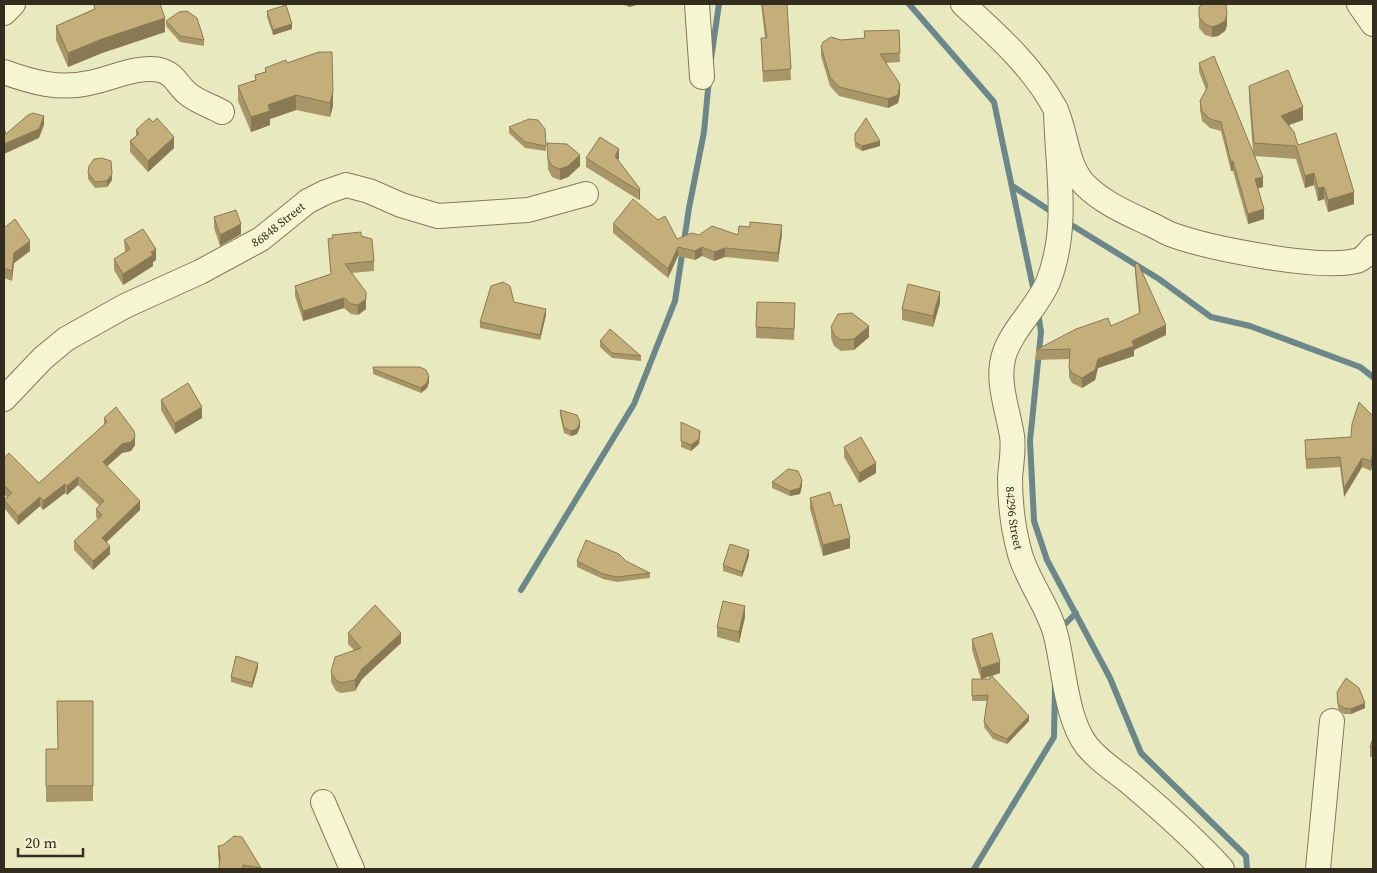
<svg xmlns="http://www.w3.org/2000/svg" width="1377" height="873" viewBox="0 0 1377 873" font-family="'Source Serif 4',serif">
	<rect width="100%" height="100%" fill="#e9e9c0"/>
	<g fill="none" stroke-linecap="round" stroke-linejoin="round">
		<g stroke="#6b8789" stroke-width="6">
			<path d="M909,4L994,102L1034,292"/>
			<path d="M711,59L719,4"/>
			<path d="M1014,187L1055,214"/>
			<path d="M1065,221L1159,279L1211,317L1250,326L1360,367L1373,377"/>
			<path d="M1038,312L1041,332L1030,441L1034,521L1047,560L1110,678L1141,753L1246,856L1247,869"/>
			<path d="M521,590L634,404L675,301L689,208L704,132L709,79"/>
			<path d="M1060,629L1076,613"/>
			<path d="M974,869L1054,737L1055,685"/>
		</g>
		<defs>
			<g id="minor">
				<path d="M697,4L702,77"/>
				<path d="M963,4C997,35 1033,67 1055,108C1067,132 1065,164 1085,185C1103,203 1127,213 1150,224C1157,227 1163,231 1170,234C1207,248 1318,270 1356,261C1362,260 1369,252 1373,247"/>
				<path d="M1359,4L1373,24"/>
				<path d="M4,13L13,4"/>
				<path d="M4,72C32,82 59,90 89,83C111,79 138,65 160,70C175,74 177,85 188,94C198,102 211,106 222,112"/>
				<path id="s1" d="M1056,110C1057,167 1070,227 1048,282C1037,308 1012,329 1004,355C996,381 1008,410 1012,436C1014,449 1011,464 1010,478C1010,503 1013,529 1020,554C1028,582 1049,607 1056,636C1064,668 1066,719 1087,746C1099,761 1114,770 1129,782C1161,809 1194,838 1222,869"/>
				<path id="s2" d="M4,399L43,358L66,339L125,306L200,272L261,239L308,201L326,192L346,185L369,191L401,205L438,216L528,210L586,194"/>
				<path d="M323,802L352,869"/>
				<path d="M1318,869L1332,721"/>
			</g>
		</defs>
		<use href="#minor" stroke="#817a5a" stroke-width="26"/>
		<use href="#minor" stroke="#f5f5d2" stroke-width="24"/>
	</g>
	<g fill="#a99668" fill-rule="evenodd">
		<path d="M622,4H636V5L629,7Z"/>
		<path d="M761,4H787L791,80L763,82L761,38H765Z"/>
		<path d="M94,5L165,32L102,53L68,67L56,40V26L94,9Z"/>
		<path d="M1199,7L1227,25L1225,31L1218,36L1212,37L1205,35L1199,28Z"/>
		<path d="M267,11L292,29L273,35L267,17Z"/>
		<path d="M166,21L204,40V46L180,42L166,26Z"/>
		<path d="M899,30L900,62L886,63L900,94L898,103L888,108L839,96L830,86L821,56V47L841,40L864,38Z"/>
		<path d="M319,52L333,106L330,117L296,110L270,119V125L251,132L238,101V86L255,80V75L265,72V68L287,63Z"/>
		<path d="M1199,63L1253,153L1249,98V86L1303,120L1289,125L1298,145L1354,204L1328,212L1324,199L1318,201L1314,185L1305,188L1296,159L1255,156L1263,187L1258,188L1264,219L1248,224L1233,171H1231L1221,131L1210,128L1202,121L1200,110V101L1206,90L1199,72Z"/>
		<path d="M509,127L546,146V151L525,148L509,133Z"/>
		<path d="M136,130L174,148L148,172L130,152V141L136,136Z"/>
		<path d="M855,134L880,146L862,151L855,147Z"/>
		<path d="M547,143L580,166L568,177L560,180L552,177L548,169Z"/>
		<path d="M586,158H619L618,160L640,189V199L639,200L586,167Z"/>
		<path d="M88,173L112,180L107,187L95,188L88,179Z"/>
		<path d="M214,217L241,234L220,246L214,228Z"/>
		<path d="M613,224L677,239L699,235H738L782,234L778,262L725,257L714,261L702,256L695,260L678,256L668,278L613,233Z"/>
		<path d="M4,228L30,251L14,263L12,281L4,278Z"/>
		<path d="M361,236L374,261V271L352,273L366,302V309L358,315L351,314L344,308L303,321L295,296V286L331,274L328,239Z"/>
		<path d="M124,240L156,260L153,262V266L123,285L114,270V259L125,252Z"/>
		<path d="M1135,264L1166,335L1134,350V356L1098,368L1095,380L1082,388L1072,383L1069,377V359L1036,360V350L1111,326L1139,314L1135,273Z"/>
		<path d="M940,303L933,327L902,320V309Z"/>
		<path d="M795,314L794,340L756,338V327Z"/>
		<path d="M546,315L540,340L480,328V322Z"/>
		<path d="M831,327L869,337L854,350L841,351L834,346L831,338Z"/>
		<path d="M600,341L641,356V361L612,358L600,347Z"/>
		<path d="M373,369L429,382L427,388L421,393L373,374Z"/>
		<path d="M161,400L202,418L175,434L161,410Z"/>
		<path d="M560,410L580,427L577,434L571,436L564,433L560,415Z"/>
		<path d="M1373,416V461L1371,471L1362,467L1344,497L1340,467L1306,469L1305,440L1351,437Z"/>
		<path d="M104,418L135,445L131,451L122,453L107,466L140,510L107,542L110,554L93,570L74,550V541L98,519L96,517V509L99,505L78,485L67,495L65,493L43,510L40,506L18,525L4,508V500L7,497L4,494V458L39,483L104,425Z"/>
		<path d="M681,422L700,437L699,444L691,451L681,447Z"/>
		<path d="M844,447L876,473L859,483L844,457Z"/>
		<path d="M772,482L802,486L800,494L790,496L772,488Z"/>
		<path d="M810,498L834,506L850,548L823,556L810,509Z"/>
		<path d="M749,556L742,577L723,571V565Z"/>
		<path d="M577,561L650,573V578L617,582L603,579L577,567Z"/>
		<path d="M745,617L739,643L717,637V627Z"/>
		<path d="M348,633L401,643L362,679L355,691L341,693L336,691L331,682V672L354,650L348,644Z"/>
		<path d="M972,639L1000,673L992,676L1029,721L1007,744L993,739L984,727L987,701H972V679H981L972,650ZM990,676V679H982Z"/>
		<path d="M258,668L252,688L231,682V677Z"/>
		<path d="M1337,692L1365,708L1351,714H1344L1338,709Z"/>
		<path d="M93,701V801L46,802V749H58Z"/>
		<path d="M1373,738V757H1370V747Z"/>
		<path d="M218,846L261,868V869H219V864L218,855Z"/>
	</g>
	<g fill="#897a55">
		<path d="M629,4H636V5L629,7Z"/>
		<path d="M1227,14V25L1225,31L1218,36L1212,37V27Z"/>
		<path d="M165,18V32L102,53L68,67V53L102,39Z"/>
		<path d="M292,24V29L273,35V30Z"/>
		<path d="M900,85V94L898,103L888,108V99Z"/>
		<path d="M333,91V106L330,117V103Z"/>
		<path d="M296,95V110L270,119V125L251,132V117L268,105Z"/>
		<path d="M1303,107V120L1281,128V116Z"/>
		<path d="M44,116V125L39,138L4,154V144Z"/>
		<path d="M174,137V148L148,172V161Z"/>
		<path d="M880,141V146L862,151V146Z"/>
		<path d="M619,149V158L615,165V156Z"/>
		<path d="M580,155V166L568,177L560,180V169Z"/>
		<path d="M1233,161V171H1231V162Z"/>
		<path d="M1314,173V185L1305,188V176Z"/>
		<path d="M112,174V180L107,187V181Z"/>
		<path d="M1263,177V187L1255,189V179Z"/>
		<path d="M1324,187V199L1318,201V188Z"/>
		<path d="M640,189V199L639,200V191Z"/>
		<path d="M1354,192V204L1328,212V200Z"/>
		<path d="M1264,209V219L1248,224V214Z"/>
		<path d="M241,224V234L220,246V235Z"/>
		<path d="M782,225V234L778,262V253Z"/>
		<path d="M30,241V251L14,263L12,281V271L14,253Z"/>
		<path d="M678,247V256L668,278V269Z"/>
		<path d="M702,247V256L695,260V251Z"/>
		<path d="M725,248V257L714,261V252Z"/>
		<path d="M156,249V260L153,262V266L123,285V274Z"/>
		<path d="M366,292V309L358,315V305Z"/>
		<path d="M940,292V303L933,327V316Z"/>
		<path d="M344,298V308L303,321V311Z"/>
		<path d="M546,309V315L540,340V335Z"/>
		<path d="M1166,325V335L1134,350V356L1098,368L1095,380L1082,388V378L1098,359L1132,341Z"/>
		<path d="M869,326V337L854,350V339Z"/>
		<path d="M429,376V382L427,388L421,393V388Z"/>
		<path d="M202,407V418L175,434V423Z"/>
		<path d="M580,422V427L577,434L571,436V431Z"/>
		<path d="M700,431L699,444L691,451V445Z"/>
		<path d="M135,437V445L131,451L122,453L103,470V462L122,444Z"/>
		<path d="M1373,451V461L1371,471V461Z"/>
		<path d="M1362,458V467L1344,497V488Z"/>
		<path d="M876,463V473L859,483V473Z"/>
		<path d="M78,477V485L67,495V486Z"/>
		<path d="M802,480V486L800,494L790,496V491Z"/>
		<path d="M65,484V493L43,510V501Z"/>
		<path d="M40,497V506L18,525V516Z"/>
		<path d="M140,501V510L102,546V538Z"/>
		<path d="M850,538V548L823,556V545Z"/>
		<path d="M110,546V554L93,570V561Z"/>
		<path d="M749,550V556L742,577V572Z"/>
		<path d="M745,606V617L739,643V632Z"/>
		<path d="M401,633V643L362,679L355,691V680L362,669Z"/>
		<path d="M1000,662V673L981,679V668Z"/>
		<path d="M258,663V668L252,688V683Z"/>
		<path d="M1365,703V708L1351,714V709Z"/>
		<path d="M1029,716V721L1007,744V739Z"/>
	</g>
	<g fill="#c4ae79" stroke="#897a55">
		<path d="M97,4H160L165,18L102,39L68,53L56,26L95,9L94,5Z"/>
		<path d="M762,4H787L791,69L763,71L761,38H767Z"/>
		<path d="M1203,4H1226L1227,14L1225,21L1218,25L1212,27L1205,24L1199,17V7Z"/>
		<path d="M286,5L292,24L273,30L267,11Z"/>
		<path d="M187,11L197,18L204,40L180,36L166,21L179,12Z"/>
		<path d="M899,30L900,53L880,54L898,81L900,85L898,95L888,99L839,87L830,77L821,47L823,42L831,37L841,40L865,38L864,31Z"/>
		<path d="M319,52H332L333,91L330,103L296,95L268,105L270,111L251,117L238,86L256,80L255,75L266,72L265,68L286,60L287,63Z"/>
		<path d="M1214,56L1263,177L1255,179L1264,209L1248,214L1233,161L1231,162L1221,122L1210,119L1202,111L1200,101L1208,86L1199,63Z"/>
		<path d="M1288,70L1303,107L1281,116L1294,132L1298,145L1336,133L1354,192L1328,200L1324,187L1318,188L1314,173L1305,176L1296,146L1254,143L1249,86Z"/>
		<path d="M33,113L44,116L39,129L4,144V128L6,134L28,115Z"/>
		<path d="M149,118L153,122L157,118L174,137L148,161L130,141L139,134L136,130Z"/>
		<path d="M866,118L880,141L862,146L855,142V134Z"/>
		<path d="M529,119L538,120L545,129L546,146L525,142L509,127Z"/>
		<path d="M600,137L619,149L615,156L640,189L639,191L586,158Z"/>
		<path d="M547,143L567,144L580,155L568,166L560,169L552,166L548,159Z"/>
		<path d="M102,158L111,161L112,174L107,181L95,182L88,173L89,166L94,159Z"/>
		<path d="M633,199L658,220L665,216L677,239L692,233L699,235L712,226L738,235L739,226L750,227V222L782,225L778,253L725,248L714,252L702,247L695,251L678,247L668,269L613,224Z"/>
		<path d="M236,210L241,224L220,235L214,217Z"/>
		<path d="M15,219L30,241L14,253L12,271L4,268V228Z"/>
		<path d="M143,229L156,249L151,252L153,255L123,274L114,259L130,249L124,240Z"/>
		<path d="M361,232V236L372,239L374,261L345,264L366,292V299L358,305L351,304L344,298L303,311L295,286L331,274L328,239L333,238L332,235Z"/>
		<path d="M1138,263L1166,325L1132,341L1134,346L1098,359L1095,370L1082,378L1072,373L1069,368L1070,349L1036,350L1076,329L1108,318L1111,326L1140,313L1135,264Z"/>
		<path d="M503,282L510,286L514,302L546,309L540,335L480,322L491,286Z"/>
		<path d="M908,284L940,292L933,316L902,309Z"/>
		<path d="M757,302L795,303L794,329L756,327Z"/>
		<path d="M852,313L869,326L854,339L841,340L834,335L831,327L838,314Z"/>
		<path d="M610,329L641,356L612,353L600,341Z"/>
		<path d="M373,367H420L426,370L429,376L427,383L421,388L373,369Z"/>
		<path d="M188,383L202,407L175,423L161,400Z"/>
		<path d="M1359,402L1373,416V451L1371,461L1362,458L1344,488L1340,457L1306,459L1305,440L1351,437L1352,424Z"/>
		<path d="M116,407L134,431L135,437L131,442L122,444L103,462L140,501L102,538L110,546L93,561L74,541L102,515L96,509L104,501L78,477L67,486L65,484L43,501L40,497L18,516L4,500L12,493L4,485V458L9,453L39,483L107,422L104,418Z"/>
		<path d="M560,410L577,415L580,422L577,429L571,431L564,428Z"/>
		<path d="M681,422L700,431L699,439L691,445L681,441Z"/>
		<path d="M861,437L876,463L859,473L844,447Z"/>
		<path d="M788,469L798,471L802,480L800,488L790,491L772,482Z"/>
		<path d="M830,492L834,506L841,504L850,538L823,545L810,498Z"/>
		<path d="M586,540L619,554L626,561L650,573L617,577L603,574L577,561Z"/>
		<path d="M730,544L749,550L742,572L723,565Z"/>
		<path d="M723,601L745,606L739,632L717,627Z"/>
		<path d="M375,605L401,633L362,669L355,680L341,683L336,680L331,672L335,657L361,648L348,633Z"/>
		<path d="M992,633L1000,662L981,668L972,639Z"/>
		<path d="M236,656L258,663L252,683L231,677Z"/>
		<path d="M990,674L1029,716L1007,739L993,733L984,722L988,695L972,696V679H990Z"/>
		<path d="M1346,678L1359,688L1365,703L1351,709L1344,708L1338,704L1337,692Z"/>
		<path d="M57,701H93V786H46V749H58Z"/>
		<path d="M1373,738V747H1370Z"/>
		<path d="M234,836L242,837L261,868L243,865V869H219L220,857L218,846L223,845Z"/>
	</g>
	<g text-anchor="middle" stroke-width="4" stroke-linejoin="round" paint-order="stroke">
		<g font-size="12" fill="#322d1d" stroke="#f1f1cf">
			<text dy="4" stroke="none"><textPath href="#s2" startOffset="328">86848 Street</textPath></text>
			<text dy="4" stroke="none"><textPath href="#s1" startOffset="424">84296 Street</textPath></text>
		</g>
	</g>
	<rect width="1377" height="873" fill="none" stroke="#322d1d" stroke-width="10"/>
	<path d="M18 848v8h65v-8" fill="none" stroke="#322d1d" stroke-width="2.5"/>
	<text x="25" y="848" font-size="15" fill="#322d1d" stroke="#f1f1cf" stroke-width="4" paint-order="stroke">20 m</text>
</svg>
